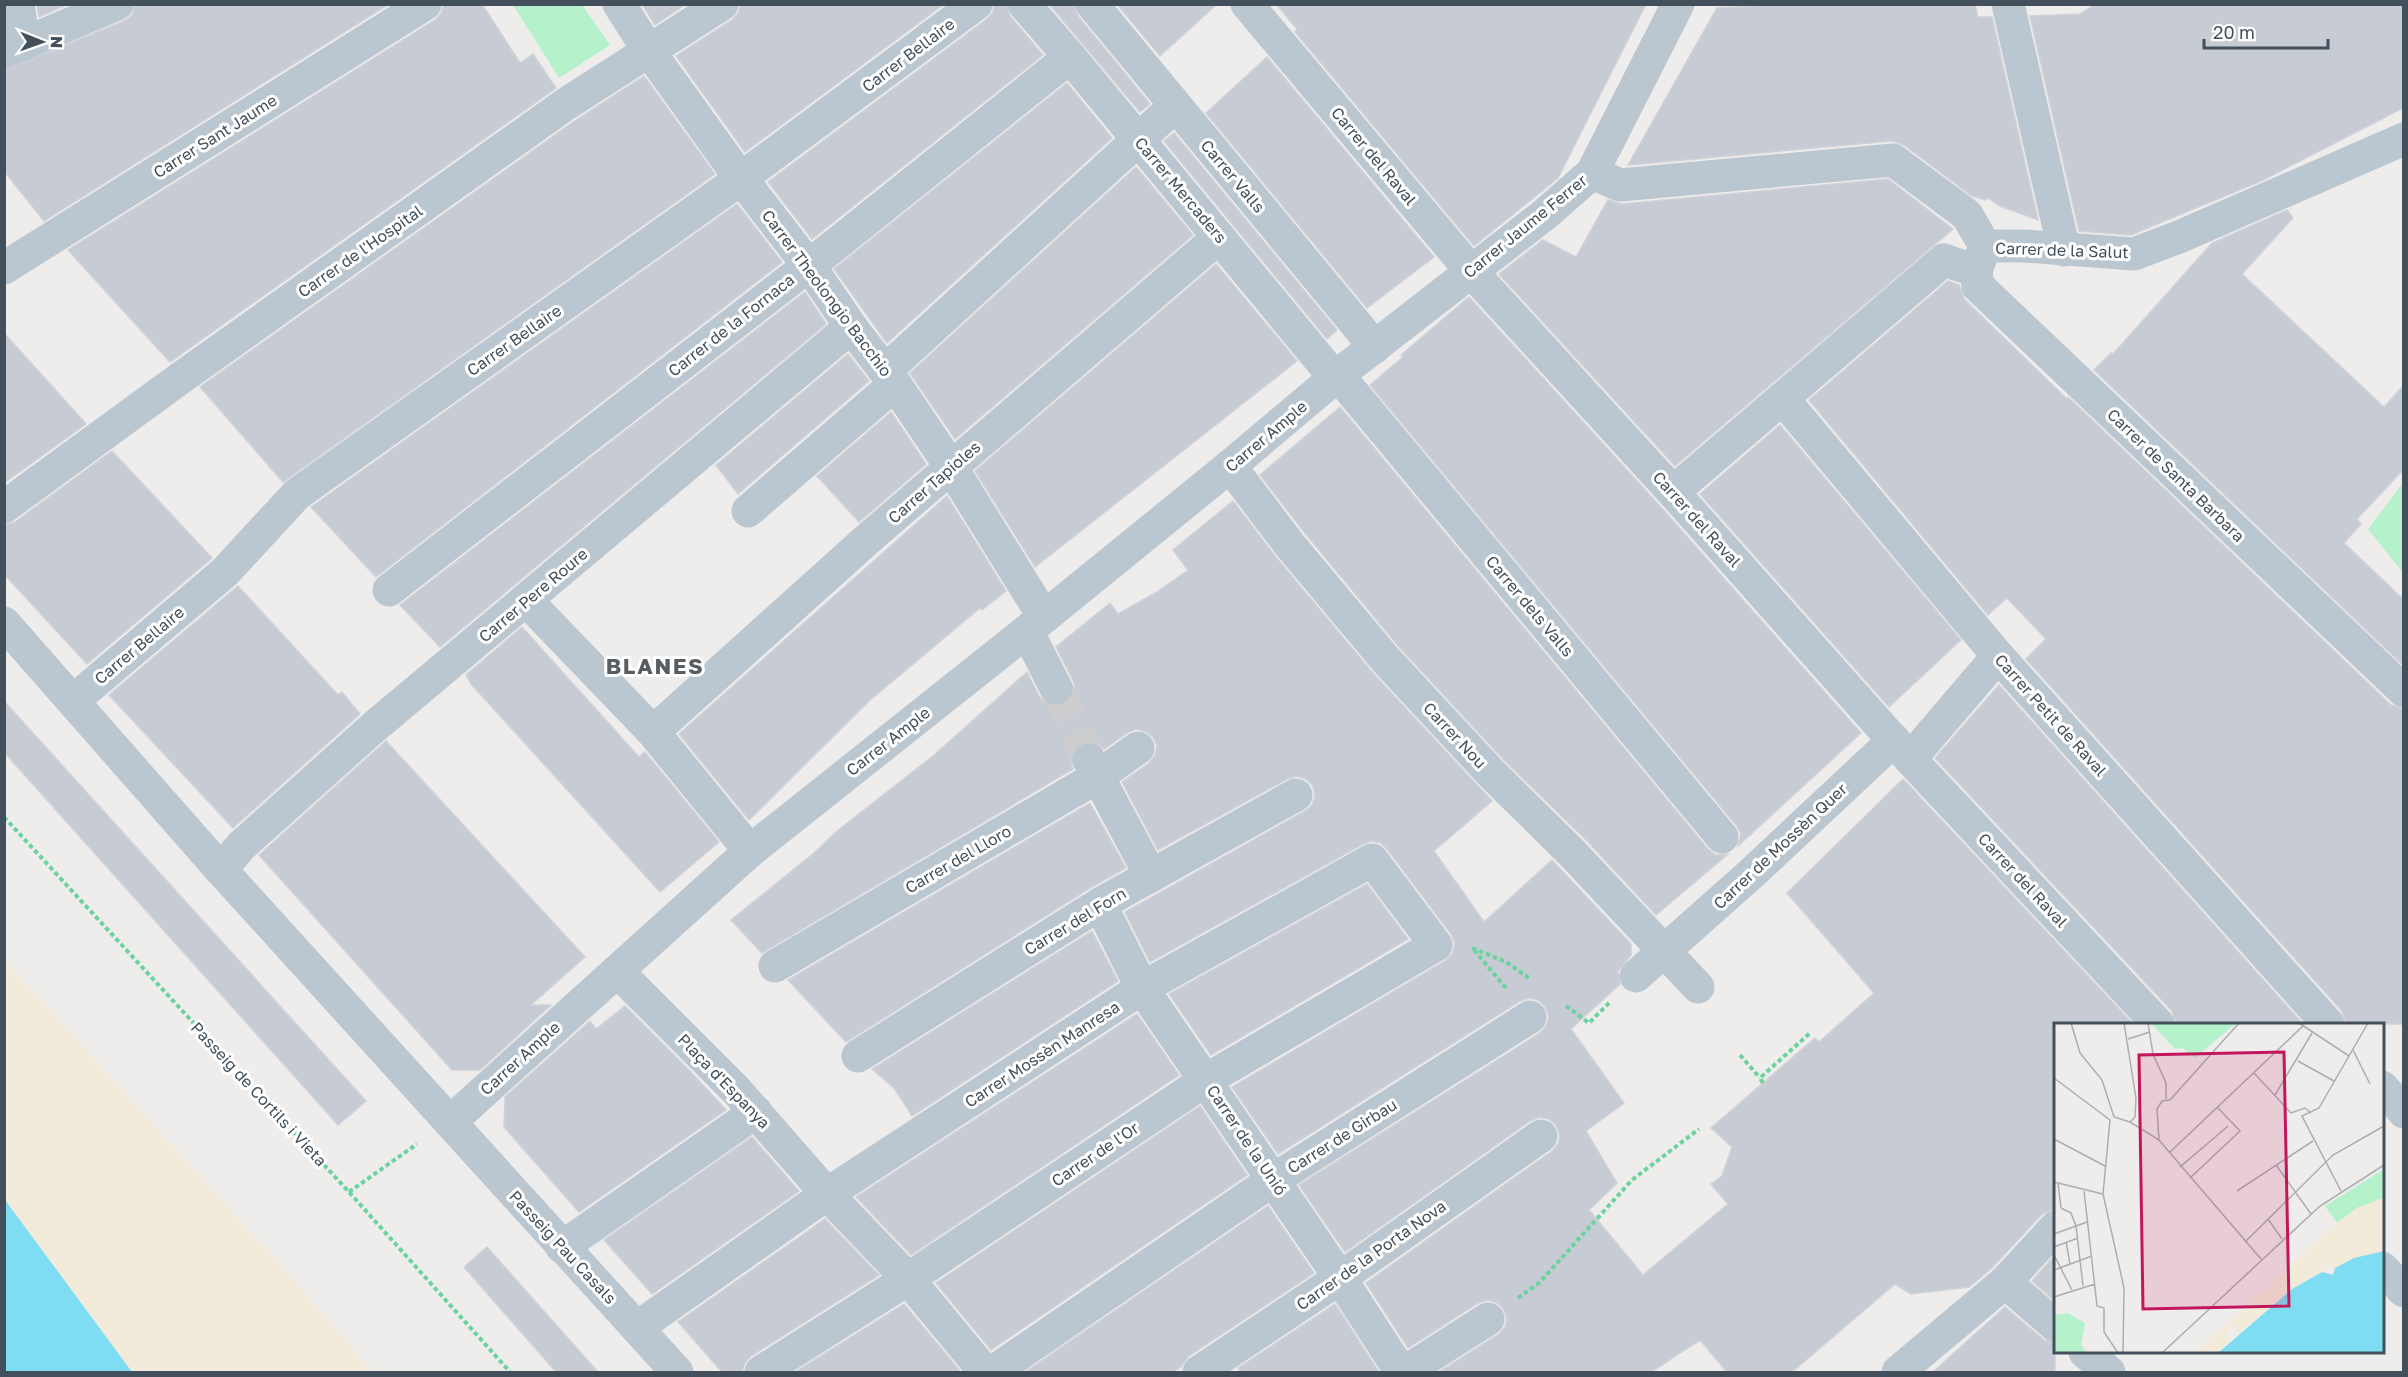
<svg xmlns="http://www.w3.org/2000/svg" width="2408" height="1377" viewBox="0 0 2408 1377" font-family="'Golos Text',sans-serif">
	<rect width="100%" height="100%" fill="#efecec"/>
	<g fill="#b5f2cc">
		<path d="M513,5H582L610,45L559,78Z"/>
		<path d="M2403,483V573L2368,529Z"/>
	</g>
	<path fill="#f3ebda" d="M4,959L284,1269L373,1372H132L5,1200Z"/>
	<path fill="#7eddf3" d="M4,1200H5L132,1372H5Z"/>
	<g fill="#c7cbd3" stroke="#cfd2d9" stroke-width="1.5">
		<path d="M37,4H68L39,17Z"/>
		<path d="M135,4H389L44,221L4,171V70L124,21L132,15Z"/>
		<path d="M444,4H482L520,63L533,54L556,88L170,362L68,250L435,20L441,13Z"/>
		<path d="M642,4H686L655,25Z"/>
		<path d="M741,4H944L745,152L676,56L732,20L738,13Z"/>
		<path d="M994,4H1006L1010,16L1043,55L812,239L768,182L987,19L993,12Z"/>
		<path d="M1049,4H1074L1078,16L1150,104L1140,112Z"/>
		<path d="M1117,4H1217L1160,56Z"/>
		<path d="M1276,4H1646L1558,178L1474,246L1295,32L1297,29Z"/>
		<path d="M1795,4H1975L1978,17H1992L2038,220L2000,206L1988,198L1985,200L1972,196L1904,145L1892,141L1628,165L1717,8Z"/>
		<path d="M2096,4H2403V108L2261,181L2131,235L2079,231L2030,16L2080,14Z"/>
		<path d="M1267,57L1434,257L1367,308L1206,113Z"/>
		<path d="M644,76L715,174L283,482L200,387L576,120Z"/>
		<path d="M1067,83L1112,138L887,343L834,269Z"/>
		<path d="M1174,133L1337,330L1327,339L1164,141Z"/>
		<path d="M1136,167L1193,235L955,439L910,373Z"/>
		<path d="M1888,179L1953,229L1675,466L1499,274L1543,240L1576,257L1608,200L1622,204Z"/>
		<path d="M737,204L782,262L376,577L311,507Z"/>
		<path d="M2287,210L2293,218L2242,274L2384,407L2403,386V470L2357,519L2361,524L2344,543L2403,599V665L2094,370L2111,353L2113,354L2212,243Z"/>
		<path d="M1216,264L1297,361L1035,567L975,471Z"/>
		<path d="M1948,281L1959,285L1965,300L2067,399L2068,397L2391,705L2403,709V1024H2346L2342,1011L2026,659L2046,639L2007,598L1988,615L1809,400Z"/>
		<path d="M805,292L826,324L440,647L400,605Z"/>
		<path d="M1469,297L1659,505L1861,733L1738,846L1741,834L1736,825L1370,385L1403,357L1401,355Z"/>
		<path d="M4,333L86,424L4,483Z"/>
		<path d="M848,354L869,381L738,494L716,465Z"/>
		<path d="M1340,407L1708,849L1716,855L1728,854L1656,915L1587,841L1504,760L1400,648L1304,532L1260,475Z"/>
		<path d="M891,412L926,464L859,522L817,476Z"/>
		<path d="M1780,425L1961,640L1889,707L1700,494Z"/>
		<path d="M112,451L212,558L87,664L4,574V525L15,522Z"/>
		<path d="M947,496L1006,591L982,610L980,608L869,701L749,820L679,734Z"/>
		<path d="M1233,501L1275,556L1372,672L1492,801L1434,851L1484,922L1552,860L1631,944V955L1618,971L1620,984L1571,1029L1624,1103L1586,1131L1617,1183L1589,1210L1643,1275L1728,1204L1711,1184L1722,1176L1732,1147L1711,1128L1815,1038L1819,1042L1874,993L1787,893L1903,779L2133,1024H2055V1209L2042,1214L1992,1268L1969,1287L1911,1294L1895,1284L1792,1372H1727L1700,1340L1651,1372H1439L1499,1334L1505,1327L1507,1319L1503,1308L1497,1303L1488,1300L1478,1303L1408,1348L1366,1283L1552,1151L1558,1144L1560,1135L1556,1125L1549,1119L1540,1117L1530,1121L1345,1252L1299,1185L1540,1033L1546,1026L1549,1017L1545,1006L1538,1000L1530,998L1520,1001L1278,1154L1232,1087L1445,961L1452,954L1455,944L1451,934L1387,849L1381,843L1372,841L1363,844L1150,962L1125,912L1305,811L1312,805L1315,796L1313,786L1306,779L1297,776L1287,779L1158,850L1122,782L1149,763L1155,755L1157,746L1153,737L1145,731L1136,729L1127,733L1104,749L1098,744L1090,741L1080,744L1073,750L1070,759L1073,769L762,953L731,920L814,853L837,831L933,756L1027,672L1039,696L1045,703L1054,707L1065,704L1072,698L1075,688L1073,680L1056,647L1110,603L1118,614L1157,592L1188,570L1173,550Z"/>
		<path d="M238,586L338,695L342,692L360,714L233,828L109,695Z"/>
		<path d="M522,627L639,757L645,752L719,842L660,892L471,684L466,675Z"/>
		<path d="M1999,685L2303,1024H2176L2172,1011L1935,758Z"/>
		<path d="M4,701L366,1101L338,1125L4,752Z"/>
		<path d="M386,741L585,957L531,1005H551L480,1070H452L259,855Z"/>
		<path d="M1090,803L1126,868L1090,888L846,1042L788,980Z"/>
		<path d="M1367,884L1408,939L1211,1055L1169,994Z"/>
		<path d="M1092,931L1118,981L912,1116L894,1088L872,1069Z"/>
		<path d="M625,1006L690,1071L726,1110L579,1212L504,1127L505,1097L590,1021L596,1029Z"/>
		<path d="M1137,1014L1179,1075L911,1255L856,1197Z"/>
		<path d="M1200,1106L1247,1175L991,1350L936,1283Z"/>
		<path d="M752,1137L799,1191L652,1294L604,1240Z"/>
		<path d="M1268,1206L1314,1273L1189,1356L1181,1367L1173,1372H1025Z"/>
		<path d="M825,1219L879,1275L751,1356L745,1363L742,1372H722L678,1322Z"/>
		<path d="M487,1247L598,1372H556L464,1267Z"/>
		<path d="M2055,1255V1301L2032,1281Z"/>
		<path d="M904,1304L961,1372H795Z"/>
		<path d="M1335,1304L1379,1372H1241L1238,1368Z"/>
		<path d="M2005,1307L2044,1340L2055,1344V1372H1933Z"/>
	</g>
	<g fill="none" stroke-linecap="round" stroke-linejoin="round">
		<path stroke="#cdcdcf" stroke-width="33" stroke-dasharray="33 16" stroke-linecap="butt" d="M1056,688L1089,760"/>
		<g stroke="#6bd39d" stroke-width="4" stroke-dasharray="4.5 3" stroke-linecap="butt">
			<path d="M4,817L349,1192L510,1372"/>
			<path d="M1472,948L1506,962L1529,978"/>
			<path d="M1474,950L1506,988"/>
			<path d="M1566,1006L1589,1023L1610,1002"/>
			<path d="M1740,1055L1760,1078"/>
			<path d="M1763,1083L1760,1078L1810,1033"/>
			<path d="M349,1192L417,1144"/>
			<path d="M1518,1298L1539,1283L1632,1180L1699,1129"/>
		</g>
		<g stroke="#bbc7d0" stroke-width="33">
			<path d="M18,4L24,44"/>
			<path d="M619,4L649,51L733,168L815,274L851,327L895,384L951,467L1044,617"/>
			<path d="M1024,4L1070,57L1335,378"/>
			<path d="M1092,4L1375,347"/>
			<path d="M1247,4L1470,270L1673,492L1910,759L2158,1024"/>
			<path d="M2008,4L2064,250"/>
			<path d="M4,52L117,4"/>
			<path d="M1592,173L1620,185L1893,160L1967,215L1985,246"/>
			<path d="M1985,246L1976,271L1978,286L2404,691"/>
			<path d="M1985,246H2025L2134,254L2179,237L2404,139"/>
			<path d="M4,268L425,4"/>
			<path d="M885,371L1175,106"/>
			<path d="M1338,375L1722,837"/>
			<path d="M1783,399L1998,656L2328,1024"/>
			<path d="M1230,466L1289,544L1386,660L1491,773L1573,854L1698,987"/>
			<path d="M1673,492L1944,260L1976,271"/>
			<path d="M4,507L182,377L566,104L722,4"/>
			<path d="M748,511L895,384"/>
			<path d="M389,590L830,249L1070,57"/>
			<path d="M527,601L653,732L750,851"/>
			<path d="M4,623L221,870L677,1372"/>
			<path d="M1027,631L1056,688"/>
			<path d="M74,700L225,572L297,494L732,185L976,4"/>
			<path d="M653,732L871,536L1219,237"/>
			<path d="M1910,759L1998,656"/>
			<path d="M1089,760L1151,876"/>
			<path d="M221,870L241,846L374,727L851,327"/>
			<path d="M1100,904L1142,988L1340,1278L1401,1372"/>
			<path d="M775,966L1097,777L1138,748"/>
			<path d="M617,971L736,1090L827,1194L908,1279L985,1372"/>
			<path d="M1636,976L1752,873L1894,740"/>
			<path d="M858,1056L1100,904L1296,795"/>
			<path d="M2382,1087L2404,1112"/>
			<path d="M450,1122L750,851L1027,631L1230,466L1338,375L1544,215L1592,173L1678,4"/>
			<path d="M562,1247L756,1112"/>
			<path d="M2382,1268L2404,1291"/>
			<path d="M2005,1282L2056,1326"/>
			<path d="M638,1327L827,1194L1142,988L1372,860L1436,945L1206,1080L908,1279L761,1372"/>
			<path d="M2085,1352L2109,1372"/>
			<path d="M993,1372L1273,1180L1530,1017"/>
			<path d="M1199,1372L1340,1278L1541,1136"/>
			<path d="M1405,1372L1488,1319"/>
			<path d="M1898,1372L2005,1282L2056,1227"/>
		</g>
	</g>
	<g text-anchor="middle" stroke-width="6" stroke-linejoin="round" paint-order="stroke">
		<g font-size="16" fill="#43505b" stroke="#fff">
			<text transform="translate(908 55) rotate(-37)" y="6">Carrer Bellaire</text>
			<text transform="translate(215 136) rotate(-32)" y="6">Carrer Sant Jaume</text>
			<text transform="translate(1374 156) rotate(50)" y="6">Carrer del Raval</text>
			<text transform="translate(1233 176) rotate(50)" y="6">Carrer Valls</text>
			<text transform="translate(1181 190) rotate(50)" y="6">Carrer Mercaders</text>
			<text transform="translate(1525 226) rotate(-39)" y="6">Carrer Jaume Ferrer</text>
			<text transform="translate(2062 250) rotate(2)" y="6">Carrer de la Salut</text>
			<text transform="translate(360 251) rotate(-35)" y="6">Carrer de l'Hospital</text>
			<text transform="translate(827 293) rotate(53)" y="6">Carrer Theolongio Bacchio</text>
			<text transform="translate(731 325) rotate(-38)" y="6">Carrer de la Fornaca</text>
			<text transform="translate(514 340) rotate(-35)" y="6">Carrer Bellaire</text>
			<text transform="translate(1266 436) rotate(-40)" y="6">Carrer Ample</text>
			<text transform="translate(2176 475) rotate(44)" y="6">Carrer de Santa Barbara</text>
			<text transform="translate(934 482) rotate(-41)" y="6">Carrer Tapioles</text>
			<text transform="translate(1697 519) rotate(48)" y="6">Carrer del Raval</text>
			<text transform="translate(533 595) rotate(-40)" y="6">Carrer Pere Roure</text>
			<text transform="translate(1530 606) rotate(50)" y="6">Carrer dels Valls</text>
			<text transform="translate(139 645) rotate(-40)" y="6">Carrer Bellaire</text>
			<text transform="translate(2051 715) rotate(48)" y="6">Carrer Petit de Raval</text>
			<text transform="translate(1455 735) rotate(47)" y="6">Carrer Nou</text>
			<text transform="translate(888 741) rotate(-38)" y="6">Carrer Ample</text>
			<text transform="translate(1780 846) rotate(-43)" y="6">Carrer de Mossèn Quer</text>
			<text transform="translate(958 859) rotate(-30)" y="6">Carrer del Lloro</text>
			<text transform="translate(2023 880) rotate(47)" y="6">Carrer del Raval</text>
			<text transform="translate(1075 921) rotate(-31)" y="6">Carrer del Forn</text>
			<text transform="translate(1042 1054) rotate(-33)" y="6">Carrer Mossèn Manresa</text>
			<text transform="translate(520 1058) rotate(-42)" y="6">Carrer Ample</text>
			<text transform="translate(724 1081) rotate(46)" y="6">Plaça d'Espanya</text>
			<text transform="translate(259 1094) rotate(47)" y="6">Passeig de Cortils i Vieta</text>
			<text transform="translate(1342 1136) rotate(-32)" y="6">Carrer de Girbau</text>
			<text transform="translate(1247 1140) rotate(56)" y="6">Carrer de la Unió</text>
			<text transform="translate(1095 1154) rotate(-34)" y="6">Carrer de l'Or</text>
			<text transform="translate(563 1247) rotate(47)" y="6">Passeig Pau Casals</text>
			<text transform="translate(1371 1255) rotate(-35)" y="6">Carrer de la Porta Nova</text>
		</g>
		<g font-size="22" font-weight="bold" letter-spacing="1.5" fill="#585d62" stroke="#fff">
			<text x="655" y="674">BLANES</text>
		</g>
	</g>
	<g transform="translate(2054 1023)">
		<rect width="330" height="330" fill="#efecec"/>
		<path d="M97,0H182L141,35L128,25L121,26ZM330,146V176L303,185L283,200L271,183ZM14,290L31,300L27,322L33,330H0V292Z" fill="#b5f2cc"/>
		<path d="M329,175L330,228L281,245L274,241L268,249L238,266L186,309L177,301L173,311L175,318L164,330H141L283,200L303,185Z" fill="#f3ebda"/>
		<path d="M330,228V330H164L238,266L268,249L279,252L281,245L300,235Z" fill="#7eddf3"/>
		<path fill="none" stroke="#aaaeb2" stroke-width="1.5" d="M17,0L26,30L48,57L60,94L76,99M70,0L82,75L81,94L76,99M94,0L99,31L112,60V76M245,0L295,33M74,16L96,9M299,27L316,61M244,38L280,58M200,50L237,90L251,85L257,90M0,55L56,97L49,171L70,265L69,330M221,72L258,10M76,99L105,117L207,236M0,116L51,143M105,117L103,86L108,78L116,77L185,0M115,130L249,3M222,142L257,191M126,144L174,103M136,155L186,108L164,85M0,159L49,171M4,160L7,185M30,168L43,283L50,285V309L64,330M183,168L259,118M287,168L248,93L265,85L314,0M7,185L17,190L22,203L29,263M214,196L228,216M0,211L33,199M12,219L16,241M191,219L279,132L330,103M0,224L24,215M0,232L18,267M0,247L38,233M0,274L41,261M108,330L266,183L330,142"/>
		<path fill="#c2185b" fill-opacity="0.15" stroke="#c2185b" stroke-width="3" d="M230,29L235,283L89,286L85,32Z"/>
		<rect width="330" height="330" fill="none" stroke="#43505b" stroke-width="3"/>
	</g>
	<rect width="2408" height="1377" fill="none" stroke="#43505b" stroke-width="12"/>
	<g transform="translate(42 42) rotate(91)" stroke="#ffffff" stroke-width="4.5" paint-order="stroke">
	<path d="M0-4.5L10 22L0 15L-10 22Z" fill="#43505b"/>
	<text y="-9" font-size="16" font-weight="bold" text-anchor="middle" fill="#43505b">N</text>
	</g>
	<path d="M2204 39v9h124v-9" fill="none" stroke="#43505b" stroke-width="3"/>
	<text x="2213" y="39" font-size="18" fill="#43505b" stroke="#ffffff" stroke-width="4.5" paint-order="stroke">20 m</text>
</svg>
